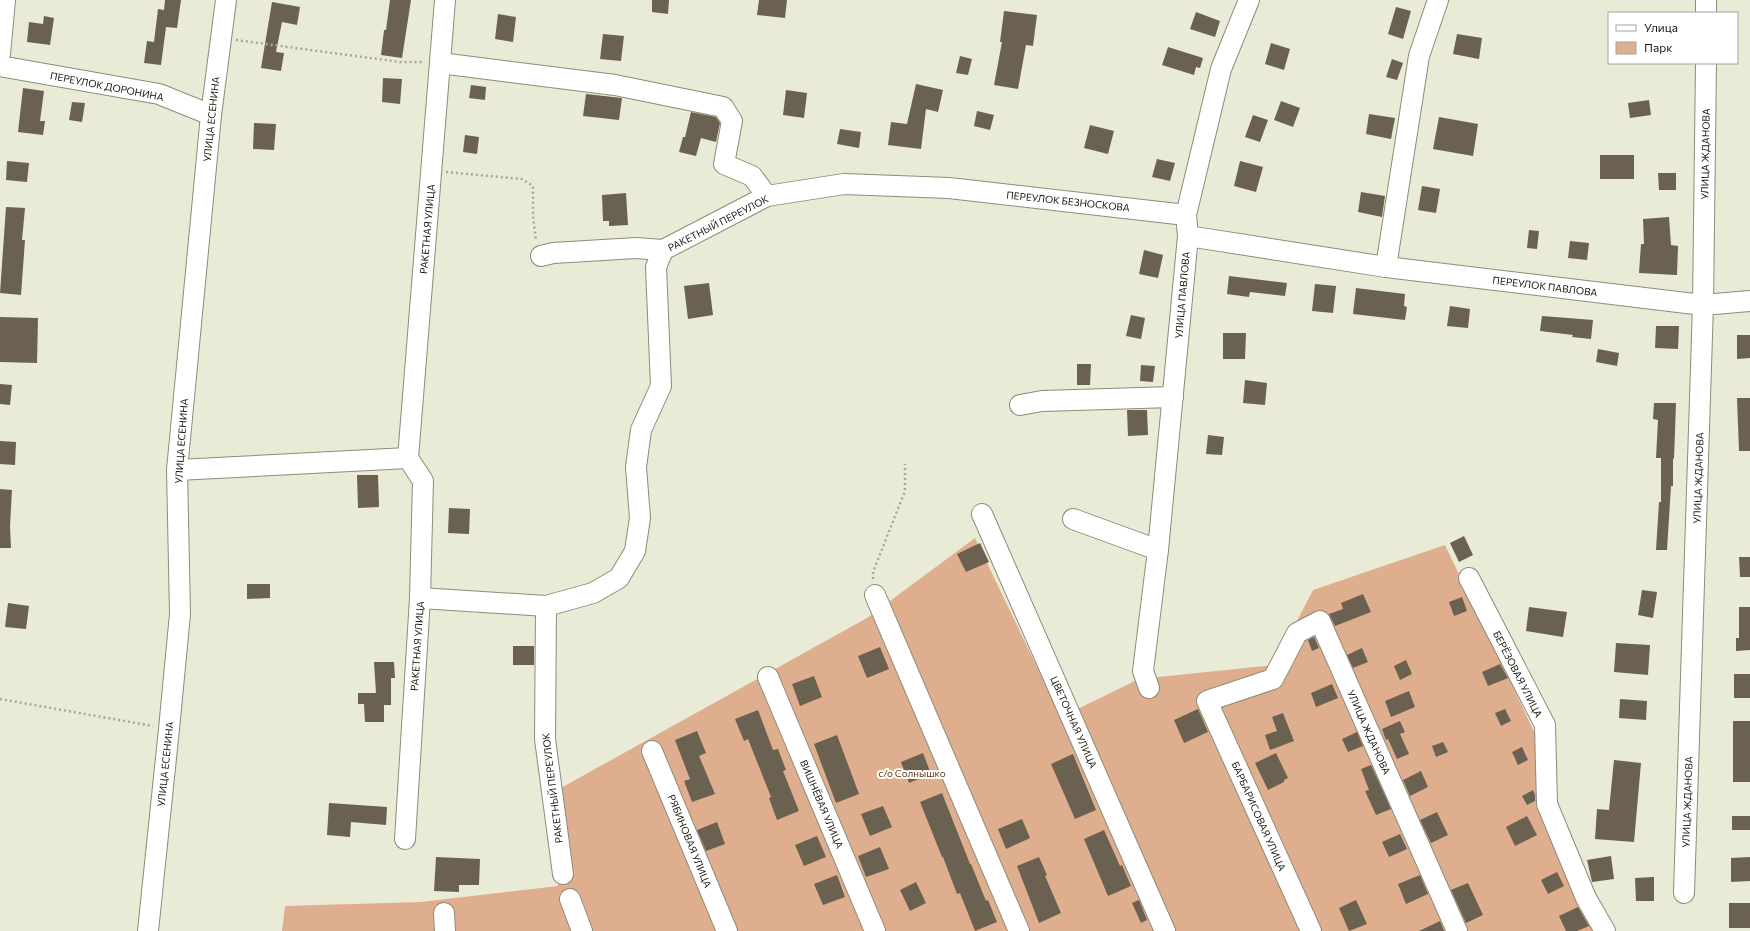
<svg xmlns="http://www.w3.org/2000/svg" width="1750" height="931" viewBox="0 0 1750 931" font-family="Commissioner,sans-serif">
	<rect width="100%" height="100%" fill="#eaebd6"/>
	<path fill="#dfae8e" d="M975,538L1061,717L1139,679L1274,665L1313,590L1445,545L1541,746L1542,808L1600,931H282L285,906L421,902L558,886L559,789L867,618Z"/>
	<g fill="#6a6151">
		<path d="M165,0H181L177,28L166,27L161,65L144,63L147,41L154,42L158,9L164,10Z"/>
		<path d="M390,0H411L402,58L381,55L384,30H386Z"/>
		<path d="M652,0H669L668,14L652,12Z"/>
		<path d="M759,0H787L785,18L757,15Z"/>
		<path d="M272,2L300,7L297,25L282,22L276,52L284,53L281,71L261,68Z"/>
		<path d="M1396,7L1411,11L1403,39L1388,34Z"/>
		<path d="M1004,11L1037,15L1033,46L1026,45L1018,89L994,85L1002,42H1000Z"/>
		<path d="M1196,12L1220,21L1215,37L1190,29Z"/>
		<path d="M498,14L516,17L513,42L495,39Z"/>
		<path d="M44,16L54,18L50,45L27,42L29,22L43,24Z"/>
		<path d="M603,34L624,36L621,61L600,59Z"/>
		<path d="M1457,34L1482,38L1479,59L1453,54Z"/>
		<path d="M1271,43L1290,49L1284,70L1265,64Z"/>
		<path d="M1168,47L1203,58L1200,68L1196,67L1194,75L1162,65Z"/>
		<path d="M960,56L972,59L968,75L956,73Z"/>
		<path d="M1392,59L1403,63L1397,80L1386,77Z"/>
		<path d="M383,78L402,79L400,104L382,102Z"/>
		<path d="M916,84L943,90L938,112L926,109L921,149L888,145L891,122L907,124Z"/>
		<path d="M471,85L486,87L485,100L469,98Z"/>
		<path d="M23,88L44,91L40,121H45L43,135L18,132Z"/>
		<path d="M786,90L807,93L804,118L783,115Z"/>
		<path d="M586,94L622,98L619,120L583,116Z"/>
		<path d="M1649,100L1651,115L1630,118L1628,103Z"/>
		<path d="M1281,101L1300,108L1293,127L1274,120Z"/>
		<path d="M72,102L85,103L82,122L69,120Z"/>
		<path d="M977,111L994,115L990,130L974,126Z"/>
		<path d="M691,112L716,117L720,123L716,142L701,138L696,156L679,152L683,137H685Z"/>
		<path d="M1369,114L1395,118L1391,139L1366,134Z"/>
		<path d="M1253,115L1268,120L1260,142L1245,137Z"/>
		<path d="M1439,117L1478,124L1473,156L1433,149Z"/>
		<path d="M254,123L276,124L274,150L253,149Z"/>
		<path d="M1090,125L1114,131L1108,154L1084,148Z"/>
		<path d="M840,129L861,132L859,148L837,144Z"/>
		<path d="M465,135L479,137L477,154L463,152Z"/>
		<rect x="1600" y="155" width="34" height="24"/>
		<path d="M1157,159L1175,163L1170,181L1152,177Z"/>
		<path d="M7,161L29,163L27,182L6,180Z"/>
		<path d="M1240,161L1263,167L1256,192L1234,186Z"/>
		<path d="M1658,173H1676V190H1659Z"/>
		<path d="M1422,186L1440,189L1436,213L1418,210Z"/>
		<path d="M1361,192L1385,196L1382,217L1358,212Z"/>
		<path d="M626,193L628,225L609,226V221H603L602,195Z"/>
		<path d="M6,207L25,208L22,240H25L21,295L0,293Z"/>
		<path d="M1669,217L1671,245L1678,246L1677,275L1639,273L1641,244H1644L1643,219Z"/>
		<path d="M1529,230L1539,231L1537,249L1527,248Z"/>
		<path d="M1570,241L1589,243L1587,260L1568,258Z"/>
		<path d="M1144,250L1163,255L1158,278L1139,274Z"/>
		<path d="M1229,276L1287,283L1285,296L1250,292L1249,297L1227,294Z"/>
		<path d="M709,283L713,315L688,319L684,286Z"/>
		<path d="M1315,284L1336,286L1333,313L1312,311Z"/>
		<path d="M1356,288L1405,294L1404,306L1407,307L1405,320L1353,314Z"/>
		<path d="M1450,306L1470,309L1468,328L1447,326Z"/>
		<path d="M1131,315L1145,318L1141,339L1126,336Z"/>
		<path d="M1542,316L1593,320L1591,339L1572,337L1573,335L1540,331Z"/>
		<path d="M0,317L38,318L37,363L0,362Z"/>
		<path d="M1656,326H1679L1678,349L1655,348Z"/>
		<path d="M1223,333H1246L1245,359H1223Z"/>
		<path d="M1737,335H1750V358L1737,359Z"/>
		<path d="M1598,349L1619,353L1617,366L1596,362Z"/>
		<path d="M1077,364H1091L1090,385H1077Z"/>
		<path d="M1141,365L1155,366L1153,382L1140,381Z"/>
		<path d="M1245,380L1267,383L1265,405L1243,403Z"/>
		<path d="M0,384L12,385L10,405L0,404Z"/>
		<path d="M1737,398H1750V451H1739Z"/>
		<path d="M1654,403H1676L1674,459L1673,458V486H1671L1667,550H1656L1659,502H1661V458H1656L1658,420L1653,419Z"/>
		<path d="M1127,410H1147L1148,435L1128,436Z"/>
		<path d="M1208,435L1224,437L1222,455L1206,454Z"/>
		<path d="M0,441L16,442L15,465L0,464Z"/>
		<path d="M357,475H378L379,507L358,508Z"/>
		<path d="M0,489L12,490L10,526L11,548H0Z"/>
		<path d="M449,508L470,509L469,534L448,533Z"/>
		<path d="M1464,536L1473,555L1459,562L1450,543Z"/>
		<path d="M980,543L989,562L966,572L957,554Z"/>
		<path d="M1739,557H1750V577H1740Z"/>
		<path d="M247,584H270V598L247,599Z"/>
		<path d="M1642,590L1657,592L1653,618L1638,615Z"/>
		<path d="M1363,594L1371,612L1335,626L1329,614L1343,609L1341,603Z"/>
		<path d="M1462,597L1467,611L1454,616L1449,602Z"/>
		<path d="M8,603L29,606L26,629L5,627Z"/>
		<path d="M1529,607L1567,612L1563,637L1526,631Z"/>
		<path d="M1739,607H1750V650L1736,651V638H1739Z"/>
		<path d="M1314,637L1319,648L1312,651L1308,640Z"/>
		<path d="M1616,643L1650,645L1648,675L1614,672Z"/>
		<rect x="513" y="646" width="21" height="19"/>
		<path d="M880,647L889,669L867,678L858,656Z"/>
		<path d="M1362,648L1368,662L1353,668L1347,655Z"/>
		<path d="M1406,660L1412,674L1400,680L1394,666Z"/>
		<path d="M374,662H394L395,678H391V705H384V722H365L364,704H358V693H376Z"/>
		<path d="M1500,664L1508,678L1488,686L1482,672Z"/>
		<rect x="1734" y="674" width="16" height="24"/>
		<path d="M814,676L822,697L800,706L792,684Z"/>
		<path d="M1332,684L1338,698L1316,707L1311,693Z"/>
		<path d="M1409,691L1415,707L1391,717L1385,701Z"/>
		<path d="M1620,699L1647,701L1646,720L1619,718Z"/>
		<path d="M1198,709L1208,732L1184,743L1174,720Z"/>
		<path d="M1505,709L1511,721L1501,726L1495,713Z"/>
		<path d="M758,710L773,750L778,749L786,770L783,771L799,811L777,820L769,798L771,797L748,739L744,741L735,719Z"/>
		<path d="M1283,713L1294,741L1270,750L1265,735L1277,731L1272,717Z"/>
		<path d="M1400,721L1405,732L1400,734L1409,754L1397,759L1388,739L1386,740L1382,729Z"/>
		<rect x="1733" y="721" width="17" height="61"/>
		<path d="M697,731L706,753L699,756L715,794L692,802L684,781L690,779L675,740Z"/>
		<path d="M1357,732L1363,746L1348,752L1342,739Z"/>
		<path d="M837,735L859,794L836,803L814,744Z"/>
		<path d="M1443,742L1448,752L1436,757L1432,746Z"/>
		<path d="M1522,747L1528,760L1518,765L1512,752Z"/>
		<path d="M923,753L931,774L909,783L901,762Z"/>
		<path d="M1276,753L1288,778L1284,780V782L1268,790L1255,763Z"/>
		<path d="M1073,754L1096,810L1075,819L1051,764Z"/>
		<path d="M1614,760L1641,763L1634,842L1595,839L1597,809L1609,810Z"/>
		<path d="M1371,765L1391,809L1376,815L1365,791L1369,790L1361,769Z"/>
		<path d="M1421,771L1428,787L1410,796L1403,780Z"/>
		<path d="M1533,790L1535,795V801L1527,805L1522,796Z"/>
		<path d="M942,793L970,864H971L986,901L988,900L997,922L975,931L960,893L957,894L943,857H942L920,802Z"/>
		<path d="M329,803L387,807L386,825L351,822L350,837L327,835Z"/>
		<path d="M883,806L892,827L870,836L861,814Z"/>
		<path d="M1437,812L1448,835L1431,843L1420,820Z"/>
		<path d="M1527,816L1537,835L1515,846L1506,827Z"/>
		<rect x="1732" y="816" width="18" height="14"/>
		<path d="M1022,819L1030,838L1006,849L998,829Z"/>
		<path d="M717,822L725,844L706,851L697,830Z"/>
		<path d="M1104,830L1120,866L1122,865L1131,886L1108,896L1084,839Z"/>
		<path d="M1400,834L1407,849L1389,857L1382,842Z"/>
		<path d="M817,836L826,857L804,866L795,845Z"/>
		<path d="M880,847L889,869L866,877L858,856Z"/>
		<path d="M1611,856L1614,879L1592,882L1587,860Z"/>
		<path d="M436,857L480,859L479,885H459V892L434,891Z"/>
		<path d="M1039,857L1047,875L1045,876L1061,913L1039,923L1017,866Z"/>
		<path d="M1750,857V881L1731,882V858Z"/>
		<path d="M1557,872L1564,886L1548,894L1541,880Z"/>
		<path d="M837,875L845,897L823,905L814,884Z"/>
		<path d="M1420,875L1428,894L1406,904L1398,884Z"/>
		<path d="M1654,877V901H1636L1635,878Z"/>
		<path d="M916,882L926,903L910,911L900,890Z"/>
		<path d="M1468,883L1483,915L1466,923L1451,890Z"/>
		<path d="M1139,900L1147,920L1141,923L1132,903Z"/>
		<path d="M1356,900L1367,924L1349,931L1339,908Z"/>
		<rect x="1729" y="903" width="21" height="25"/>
		<path d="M1578,907L1589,926L1577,931H1566L1559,916Z"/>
		<path d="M1440,921L1444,931H1419Z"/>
	</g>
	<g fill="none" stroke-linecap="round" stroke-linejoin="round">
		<defs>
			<g id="minor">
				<path d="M1706,13V0"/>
				<path d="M0,54L5,0"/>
				<path d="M440,63L615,85L723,107L732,121L724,164L752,176L767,196"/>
				<path d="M0,66L159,94L211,115"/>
				<path d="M1188,236L1386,267L1703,305L1750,301"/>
				<path d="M541,256L553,253L636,248L663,250"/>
				<path d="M1386,267L1419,56L1438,0"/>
				<path d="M1020,405L1042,401L1173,397"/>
				<path d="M177,470L408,458"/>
				<path d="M982,514L1165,931"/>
				<path d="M1073,519L1158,550"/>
				<path d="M1469,578L1545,725L1547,804L1586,898L1605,931"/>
				<path d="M875,595L1019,931"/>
				<path d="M420,598L546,606L593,593L619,578L635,551L640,518L636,467L641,430L661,386L656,267L663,250L767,196L844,184L949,188L1186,215"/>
				<path d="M546,606L545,739L563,874"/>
				<path d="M768,677L875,931"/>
				<path d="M1149,688L1143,671L1158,550L1188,236L1186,215L1221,69L1249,0"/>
				<path d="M652,751L727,931"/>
				<path d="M405,839L420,598L423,481L408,458L445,0"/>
				<path d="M1684,893L1703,305L1706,63"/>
				<path d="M570,899L582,931"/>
				<path d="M444,913L445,931"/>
				<path d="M148,931L169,729L180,614L177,470L211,115L226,0"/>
				<path d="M1311,931L1207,701L1273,679L1297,633L1320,621L1457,931"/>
			</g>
		</defs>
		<use href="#minor" stroke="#8c8c79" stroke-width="22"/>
		<g stroke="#a6a796" stroke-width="2.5" stroke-dasharray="2 3" stroke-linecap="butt">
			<path d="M236,40L400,62H424"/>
			<path d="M446,172L522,179L533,186V216L536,241"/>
			<path d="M873,579V572L905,491V464"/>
			<path d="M0,699L153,726"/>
		</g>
		<use href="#minor" stroke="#fff" stroke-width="20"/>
	</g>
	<g text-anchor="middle" stroke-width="4" stroke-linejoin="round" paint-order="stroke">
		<g font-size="10" fill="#1a1a12" stroke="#fff">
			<text transform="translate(107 86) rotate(11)" y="4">ПЕРЕУЛОК ДОРОНИНА</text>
			<text transform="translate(211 119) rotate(-84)" y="4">УЛИЦА ЕСЕНИНА</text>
			<text transform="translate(1705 154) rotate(-89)" y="4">УЛИЦА ЖДАНОВА</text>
			<text transform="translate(1068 201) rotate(6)" y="4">ПЕРЕУЛОК БЕЗНОСКОВА</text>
			<text transform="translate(718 223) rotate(-27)" y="4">РАКЕТНЫЙ ПЕРЕУЛОК</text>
			<text transform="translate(427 229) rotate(-85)" y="4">РАКЕТНАЯ УЛИЦА</text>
			<text transform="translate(1545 286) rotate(7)" y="4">ПЕРЕУЛОК ПАВЛОВА</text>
			<text transform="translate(1182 295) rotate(-85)" y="4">УЛИЦА ПАВЛОВА</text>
			<text transform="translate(181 441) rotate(-86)" y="4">УЛИЦА ЕСЕНИНА</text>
			<text transform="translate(1698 478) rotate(-88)" y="4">УЛИЦА ЖДАНОВА</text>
			<text transform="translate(417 646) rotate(-86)" y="4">РАКЕТНАЯ УЛИЦА</text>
			<text transform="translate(1518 674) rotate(63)" y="4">БЕРЁЗОВАЯ УЛИЦА</text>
			<text transform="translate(1074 722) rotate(66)" y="4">ЦВЕТОЧНАЯ УЛИЦА</text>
			<text transform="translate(1369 732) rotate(66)" y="4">УЛИЦА ЖДАНОВА</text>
			<text transform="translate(165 764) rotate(-84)" y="4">УЛИЦА ЕСЕНИНА</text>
			<text transform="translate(552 788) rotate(-97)" y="4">РАКЕТНЫЙ ПЕРЕУЛОК</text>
			<text transform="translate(1687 802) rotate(-88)" y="4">УЛИЦА ЖДАНОВА</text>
			<text transform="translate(822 804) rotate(67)" y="4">ВИШНЁВАЯ УЛИЦА</text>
			<text transform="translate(1259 816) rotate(66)" y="4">БАРБАРИСОВАЯ УЛИЦА</text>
			<text transform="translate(690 841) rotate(68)" y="4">РЯБИНОВАЯ УЛИЦА</text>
		</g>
		<g font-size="10" fill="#653712" stroke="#fff">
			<text x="912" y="777">с/о Солнышко</text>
		</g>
	</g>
	<rect x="1608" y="12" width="130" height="52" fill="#ffffff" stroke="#a3a3a0"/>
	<rect x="1616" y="25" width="20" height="6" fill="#ffffff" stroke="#a3a3a0"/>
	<text x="1644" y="32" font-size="12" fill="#1a1a12">Улица</text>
	<rect x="1616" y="42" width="20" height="12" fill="#dfae8e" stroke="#a3a3a0"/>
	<text x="1644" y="52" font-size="12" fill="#1a1a12">Парк</text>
</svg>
